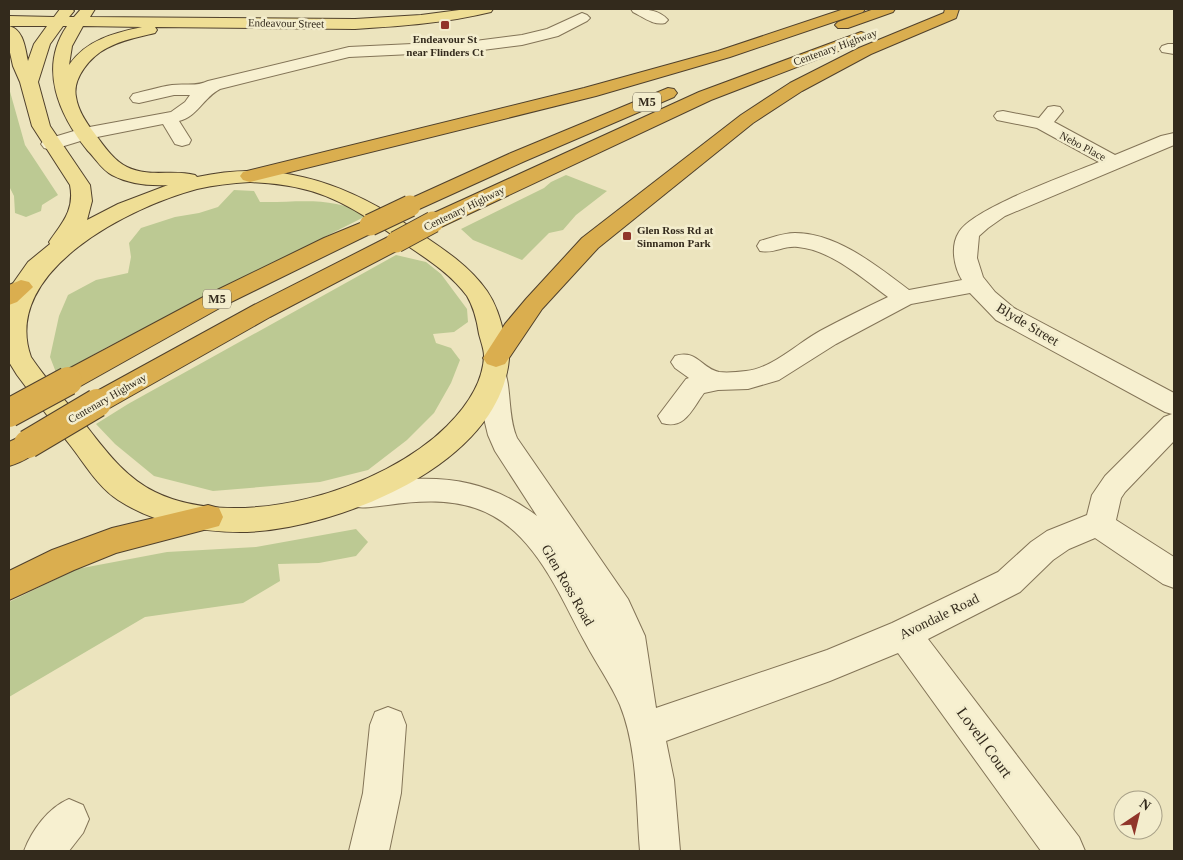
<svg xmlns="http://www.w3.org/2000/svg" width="1183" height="860" viewBox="0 0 1183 860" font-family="Georgia,serif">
	<rect width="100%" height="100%" fill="#ece4be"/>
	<g fill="#bcc993">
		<path d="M9,88L25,145L58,195L42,205L41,211L26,217L15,213L14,196L9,186Z"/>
		<path d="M566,175L607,191L576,215L563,230L549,233L522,260L473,240L461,229L544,188L551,182Z"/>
		<path d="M234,190L254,191L260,202C297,203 334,195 366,216L107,347L57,375L50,357L59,316L68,295L96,280L128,273L131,257L129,243L141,228L175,217L199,213L218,207Z"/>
		<path d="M396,255L426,262L441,274L467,309L468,322L454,332L433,334L436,343L451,348L460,360L451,383L434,413L407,440L368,470L320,482L213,491L154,476L115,444L96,424L128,404Z"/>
		<path d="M356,529L368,542L356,556L319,563L278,564L280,581L243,603L145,617L9,697V602L77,569L167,552L256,547Z"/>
	</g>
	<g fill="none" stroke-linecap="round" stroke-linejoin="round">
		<defs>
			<g id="minor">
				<path d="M631,9C644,9 659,9 668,20L665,23C654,26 643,17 633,12Z"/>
				<path d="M582,13L587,15L590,18L587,21L558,36L522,45L475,51L349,57L220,89C204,97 197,117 179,121L191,140L189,144L182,146L175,144L163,124L87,139L51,150L44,148L41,144L44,140L84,128L171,112L185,102L190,95H174L139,103L133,102L130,98L133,94C146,91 159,87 172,85C185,83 196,87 208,81L349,47L475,41L522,35L547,29Z"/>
				<path d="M1168,44H1174V54L1162,52L1160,49L1162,46Z"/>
				<path d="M1054,106L1060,107L1063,111L1054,122L1115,155L1161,136L1174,133V145L1005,216L988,228L979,236L977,258L983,277L995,292L1014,308L1174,393V441L1125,492L1121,498L1116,520L1174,557V588L1163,584L1095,538L1069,549L1053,560L1020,592L928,639L1079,837L1085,851H1041L898,653L830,681L666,741L674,780L680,851H640C636,805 638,749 620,705C611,684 596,663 585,642C558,593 533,527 475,508C447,499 417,501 388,505C374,506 362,510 348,505L343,497L348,489C363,483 380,482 397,480C451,475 493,483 537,516L495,451L488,435L482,410L481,374L485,368L494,365L503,368C512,383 507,416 517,438L628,599L645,636L656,708L827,650L892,623L998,572L1031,542L1047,531L1087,515L1092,495L1105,476L1164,417L1172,414L1165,412L996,320L970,293L911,304L836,344L779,380L748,389L718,390L704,393C692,409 685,430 662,423L658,416L686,379L689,378L675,368L671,362L675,356C697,349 701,368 719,372C727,373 738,372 746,371C771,369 798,343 820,331C842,319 865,308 888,297C862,278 831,250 798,247C784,245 774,254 760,251L757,246L760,241C771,238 783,233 795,233C837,233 877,266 909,290L962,280C954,267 950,246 959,232C973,208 1070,174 1099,162L1037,128L997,120L994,116L997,112L1003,111L1039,118L1048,107Z"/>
				<path d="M388,707L401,712L406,725L401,793L389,851H349L363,793L370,725L375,712Z"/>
				<path d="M69,799L83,805L89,819L83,833L69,851H24C32,830 48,808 69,799Z"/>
			</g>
			<path id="major" d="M60,9H72L74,11L69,17H74L81,9H95L90,17L355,19L421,15L467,9H493L491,12C446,23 401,26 355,29L155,27L157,30L155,33C138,37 122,40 107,48C91,56 72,78 76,97C78,111 87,124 95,134C104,146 114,161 127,167C149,178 173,169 195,175L197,177C273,160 339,180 403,222C432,242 466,261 487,291C496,304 500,318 504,334C505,342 509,350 509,359C500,465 338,528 247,532C203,533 155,524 118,500C97,486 85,464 70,445C52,422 35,399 17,375L9,362V289L28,262L50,244L49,242C62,223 75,210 70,185L32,126L20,82L13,66L9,48V26C24,30 25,48 28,61L34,44L47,26H9V16L54,17ZM63,26H67C38,68 59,115 88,151C96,159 102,170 112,175C129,184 149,186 168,185L118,204L87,220L92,201L90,185L50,126L38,82L50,44ZM83,26L142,27C114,33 86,40 69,65L72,46ZM250,182C266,183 283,184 299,188C339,196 373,221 405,244C427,259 451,274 467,296C474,308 477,321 479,334C481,342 484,349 484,356C483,384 465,408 447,426C383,490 239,533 155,492C121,475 102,445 79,417C63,398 45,378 31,357C0,270 133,206 197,189C215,185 232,183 250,182Z"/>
			<g id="highway">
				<path d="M844,9H865L863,12L730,57L596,96L250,182L243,180L240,176L243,172L584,88L718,51Z"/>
				<path d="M874,9H895L893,12L848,28H838L835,25L838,22Z"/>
				<path d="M945,9H959L956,18L871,54L802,91L753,123L598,248L542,309L505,364L496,367L487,364L483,358L505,324L526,299L582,238L741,115L790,83L859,48L944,13Z"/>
				<path d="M861,32L867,34L869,37L867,40L711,100L441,227L433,228L425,227L422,222L425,217L699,92Z"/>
				<path d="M668,88L674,89L677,93L674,97L525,161L417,210L410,212L403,210L400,206L403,202L511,153Z"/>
				<path d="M370,219L378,220L381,225L378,230L225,305L77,388L68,390L59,388L55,381L59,374L209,294L324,238Z"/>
				<path d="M396,235L404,237L407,242L404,247L270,317L106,410L97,413L88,410L84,403L88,396L254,305L388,237Z"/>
				<path d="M21,280L29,282L33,287L17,302L9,305V285Z"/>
				<path d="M28,433L38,436L42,444C35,456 22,462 9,466V442Z"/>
				<path d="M208,505L219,508L223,517L219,526L116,553L74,570L9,600V571L52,550L112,528Z"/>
			</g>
		</defs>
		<use href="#minor" stroke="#837457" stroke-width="2"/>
		<use href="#major" stroke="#50412c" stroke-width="2"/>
		<use href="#highway" stroke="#50412c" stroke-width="2"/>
		<use href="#minor" fill="#f7f0d0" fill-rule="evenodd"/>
		<use href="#major" fill="#efde95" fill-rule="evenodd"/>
		<use href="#highway" fill="#daae4f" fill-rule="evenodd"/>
		<defs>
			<g id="highway-bridge-far1">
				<path d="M370,225L410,206"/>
				<path d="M396,242L433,222"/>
			</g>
			<g id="highway-bridge">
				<path d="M9,413L68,381"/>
				<path d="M28,444L97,403"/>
			</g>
		</defs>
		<use href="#highway-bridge-far1" stroke="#50412c" stroke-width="23" stroke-linecap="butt"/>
		<use href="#highway-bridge" stroke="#50412c" stroke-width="30" stroke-linecap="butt"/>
		<use href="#highway-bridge-far1" stroke="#daae4f" stroke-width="21"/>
		<use href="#highway-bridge" stroke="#daae4f" stroke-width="28"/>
	</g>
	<g fill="#90352a" stroke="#f3edcd" stroke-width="2">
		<rect x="440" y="20" width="10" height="10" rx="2.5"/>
		<rect x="622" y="231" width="10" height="10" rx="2.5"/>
	</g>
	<g text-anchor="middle" stroke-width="5" stroke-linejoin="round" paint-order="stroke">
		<g font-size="11" fill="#332a1c" stroke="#f3edcd">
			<text transform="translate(286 23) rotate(1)" y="4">Endeavour Street</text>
			<text transform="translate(835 47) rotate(-20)" y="4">Centenary Highway</text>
			<text transform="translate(1083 146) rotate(28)" y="4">Nebo Place</text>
			<text transform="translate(464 208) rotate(-26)" y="4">Centenary Highway</text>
			<text transform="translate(107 398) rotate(-30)" y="4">Centenary Highway</text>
		</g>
		<g font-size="11" font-weight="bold" fill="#332a1c" stroke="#f3edcd">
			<text x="445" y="43">Endeavour St<tspan x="445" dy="13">near Flinders Ct</tspan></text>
			<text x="637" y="234" text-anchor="start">Glen Ross Rd at<tspan x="637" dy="13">Sinnamon Park</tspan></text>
		</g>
		<g fill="#f3edcd" stroke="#6d6451" stroke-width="1">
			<rect x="633" y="92.5" width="28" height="19" rx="4"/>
			<rect x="203" y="289.5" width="28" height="19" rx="4"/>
		</g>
		<g font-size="12" font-weight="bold" fill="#332a1c">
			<text x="647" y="106">M5</text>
			<text x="217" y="303">M5</text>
		</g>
		<g font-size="14" fill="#332a1c" stroke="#f3edcd">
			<text transform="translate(1028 324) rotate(31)" y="5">Blyde Street</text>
			<text transform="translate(568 585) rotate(60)" y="5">Glen Ross Road</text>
			<text transform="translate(939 616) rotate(-26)" y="5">Avondale Road</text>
		</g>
		<g font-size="16" fill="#332a1c" stroke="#f3edcd">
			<text transform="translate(985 742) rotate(54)" y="6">Lovell Court</text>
		</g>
	</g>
	<rect width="1183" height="860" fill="none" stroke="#332a1c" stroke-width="20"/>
	<g transform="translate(1138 815) rotate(35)"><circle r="24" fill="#f3edcd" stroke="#a69f86"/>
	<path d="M0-4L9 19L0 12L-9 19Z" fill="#90352a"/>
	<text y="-8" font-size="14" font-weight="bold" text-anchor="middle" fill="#332a1c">N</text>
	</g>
</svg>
